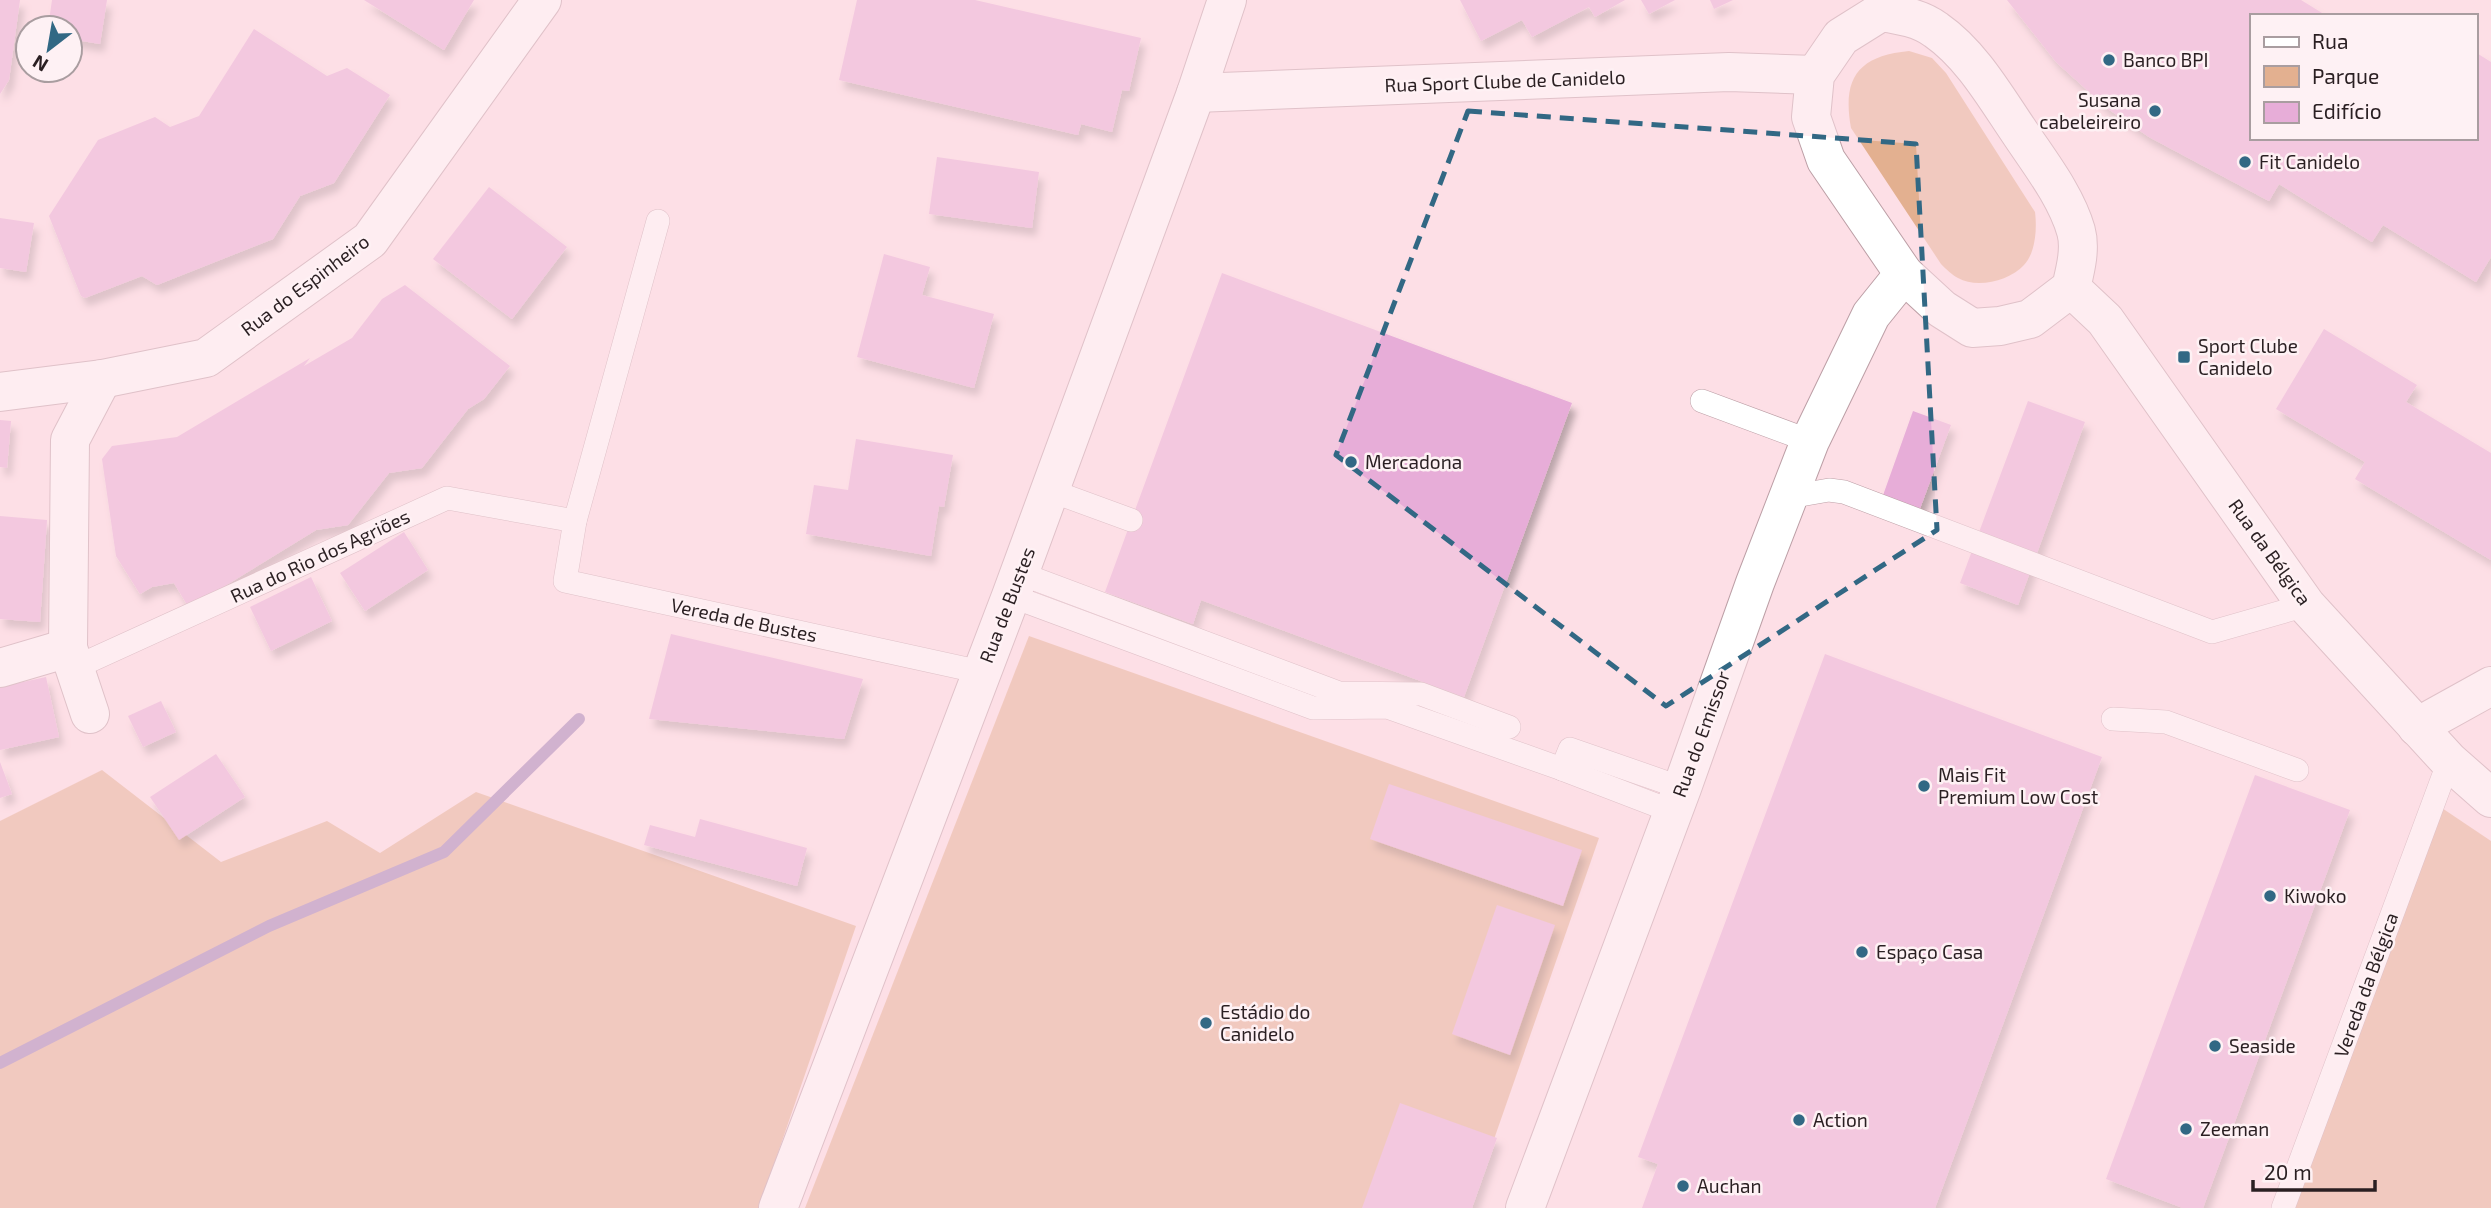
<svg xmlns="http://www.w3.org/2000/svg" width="2491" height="1208" viewBox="0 0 2491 1208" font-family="'Exo 2',sans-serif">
	<defs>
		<filter id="shadow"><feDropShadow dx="4.5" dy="8" stdDeviation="3.5" flood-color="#0004"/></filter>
	</defs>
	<rect width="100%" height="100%" fill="#fddfe6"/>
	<g fill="#e3b090">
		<path d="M1909,51L1932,58L1946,73L2035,212C2037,228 2036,252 2024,265C2009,281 1977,289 1958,278C1952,275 1946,269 1941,264L1851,128C1842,78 1858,56 1909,51Z"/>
		<path d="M1029,636L1599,838L1470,1208H805Z"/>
		<path d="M102,770L221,862L327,821L380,853L476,792L856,926L759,1208H0V821Z"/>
		<path d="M2424,796L2491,841V1208H2294Z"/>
	</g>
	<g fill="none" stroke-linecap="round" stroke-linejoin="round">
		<path stroke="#9c7db3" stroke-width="12" d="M0,1063L269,926L444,852L579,719"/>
	</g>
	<g fill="#e7add8" filter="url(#shadow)">
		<path d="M0,0H20L9,80L0,94Z"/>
		<path d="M52,0H107L100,44L70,39V28H48Z"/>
		<path d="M364,0H474L444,50Z"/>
		<path d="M857,0H975L1141,38L1129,91L1122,90L1112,132L1081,124L1078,135L839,80Z"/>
		<path d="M1460,0H1625L1595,17L1589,7L1532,37L1522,20L1481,41Z"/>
		<path d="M1641,0H1675L1649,14Z"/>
		<path d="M1710,0H1733L1714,9Z"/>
		<path d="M2007,0H2301L2327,16H2251V138H2475V52L2491,62V257L2476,282L2383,225L2372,242L2279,184L2269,201L2149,137L2108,109L2056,62Z"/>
		<path d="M254,29L327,76L347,68L390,95L334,183L300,196L273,239L157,285L142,276L85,298L81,296L49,216L98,140L155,117L170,127L199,116Z"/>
		<path d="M937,157L1039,172L1032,228L929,214Z"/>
		<path d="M489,187L567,247L512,319L433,259Z"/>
		<path d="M0,218L34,223L26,272L0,268Z"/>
		<path d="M884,254L930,267L922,295L994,314L974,388L857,357Z"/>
		<path d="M1222,273L1572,403L1464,697L1201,600L1193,624L1105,592Z"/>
		<path d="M405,285L510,366L484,399L468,409L422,468L389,473L348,525L316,530L189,608L174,583L152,587L140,594L116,556L102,459L112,446L177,437L310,358L304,366L352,338L382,299Z"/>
		<path d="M2324,329L2417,385L2406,402L2491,453V560L2355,479L2365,462L2276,409Z"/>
		<path d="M2028,401L2085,422L2018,605L1960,583Z"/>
		<path d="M1913,411L1951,425L1918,514L1881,501Z"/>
		<path d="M0,420L11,421L7,468L0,467Z"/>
		<path d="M856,439L953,455L944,507L939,506L931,556L806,534L814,485L848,490Z"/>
		<path d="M0,516L47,520L40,622L0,619Z"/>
		<path d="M404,532L428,570L365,611L340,573Z"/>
		<path d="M311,577L332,621L271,651L250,607Z"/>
		<path d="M671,634L863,679L844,739L649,719Z"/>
		<path d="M1825,654L2102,757L1935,1208H1642L1658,1164L1638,1157Z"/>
		<path d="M46,677L59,737L0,750V687Z"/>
		<path d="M161,701L176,732L143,747L128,716Z"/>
		<path d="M216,754L245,797L179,840L150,797Z"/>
		<path d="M0,762L12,794L0,798Z"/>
		<path d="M2255,775L2350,810L2203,1208H2183L2106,1179Z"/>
		<path d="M1389,784L1582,850L1563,906L1370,839Z"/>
		<path d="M700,819L807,848L797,886L644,845L650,825L695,837Z"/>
		<path d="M1497,905L1555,925L1510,1055L1452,1034Z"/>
		<path d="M1400,1103L1497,1138L1472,1208H1362Z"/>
	</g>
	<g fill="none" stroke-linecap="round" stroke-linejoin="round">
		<defs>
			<g id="service">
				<path d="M658,221L575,521L565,581L981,672"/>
				<path d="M1702,401L1810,441"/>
				<path d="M1049,490L1131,520"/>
				<path d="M1789,497L1829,490L1844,492L2212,632L2306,605"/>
				<path d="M1019,573L1339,693L1421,694L1509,727"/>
				<path d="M1011,596L1313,708L1387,707L1562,769L1674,812"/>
				<path d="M74,668L447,498L575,521"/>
				<path d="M2113,719L2166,722L2297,770"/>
				<path d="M1562,769L1570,749L1682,788"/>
				<path d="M2283,1208L2449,761"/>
			</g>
			<g id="minor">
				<path d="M1196,93L1729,72L1815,75"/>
				<path d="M0,392L102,379L206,358L370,240L542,0"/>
				<path d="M0,668L68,648"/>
				<path d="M90,714L68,648L70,440L102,379"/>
				<path d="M2417,727L2491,686"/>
			</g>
			<path id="tertiary" d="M1525,1208L1682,788L1755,583L1810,441L1871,315L1904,274"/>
			<g id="secondary">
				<path d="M1881,12C1900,15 1920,18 1936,30C1972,55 1996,98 2020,133C2040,163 2066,196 2076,231C2081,249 2075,271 2071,288L2030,319L2000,326L1972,328L1942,309L1904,274L1826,160L1811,117L1815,75L1841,37Z"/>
				<path d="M2071,288L2105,320L2306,605L2449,761L2491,798"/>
				<path d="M778,1208L1011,596L1196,93L1227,0"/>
			</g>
		</defs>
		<use href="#service" stroke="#bc9fa6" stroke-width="24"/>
		<use href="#minor" stroke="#bc9fa6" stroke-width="40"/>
		<use href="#tertiary" stroke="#bc9fa6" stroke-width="40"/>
		<use href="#secondary" stroke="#bc9fa6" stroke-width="40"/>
		<use href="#service" stroke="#fff" stroke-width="23"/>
		<use href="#minor" stroke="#fff" stroke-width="38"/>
		<use href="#tertiary" stroke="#fff" stroke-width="38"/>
		<use href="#secondary" stroke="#fff" stroke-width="38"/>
	</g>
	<path d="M0 0H2491V1208H0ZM1468,111L1916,144L1937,530L1666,706L1336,455Z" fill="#fddfe6" fill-opacity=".55" fill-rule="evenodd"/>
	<path fill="none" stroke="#326884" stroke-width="5" stroke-dasharray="14 9" stroke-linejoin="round" d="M1468,111L1916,144L1937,530L1666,706L1336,455Z"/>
	<g fill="#326884" stroke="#fef1f4" stroke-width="2.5">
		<circle cx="2109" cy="60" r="7"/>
		<circle cx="2155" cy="111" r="7"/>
		<circle cx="2245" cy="162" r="7"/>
		<rect x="2177" y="350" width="14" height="14" rx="3.5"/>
		<circle cx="1351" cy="462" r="7"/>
		<circle cx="1924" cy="786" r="7"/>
		<circle cx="2270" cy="896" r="7"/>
		<circle cx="1862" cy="952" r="7"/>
		<circle cx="1206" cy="1023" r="7"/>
		<circle cx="2215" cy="1046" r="7"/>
		<circle cx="1799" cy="1120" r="7"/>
		<circle cx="2186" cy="1129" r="7"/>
		<circle cx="1683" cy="1186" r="7"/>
	</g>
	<g text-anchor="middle" stroke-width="5" stroke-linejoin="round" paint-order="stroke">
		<g font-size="19" fill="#2a1f22" stroke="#fef1f4" text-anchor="start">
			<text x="2123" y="67">Banco BPI</text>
			<text x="2141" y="107" text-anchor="end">Susana<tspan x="2141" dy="22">cabeleireiro</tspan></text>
			<text x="2259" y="169">Fit Canidelo</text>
			<text x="2198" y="353">Sport Clube<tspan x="2198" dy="22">Canidelo</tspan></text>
			<text x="1365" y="469">Mercadona</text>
			<text x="1938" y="782">Mais Fit<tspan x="1938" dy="22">Premium Low Cost</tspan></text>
			<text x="2284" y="903">Kiwoko</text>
			<text x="1876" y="959">Espaço Casa</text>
			<text x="1220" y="1019">Estádio do<tspan x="1220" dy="22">Canidelo</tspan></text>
			<text x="2229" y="1053">Seaside</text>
			<text x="1813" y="1127">Action</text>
			<text x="2200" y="1136">Zeeman</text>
			<text x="1697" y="1193">Auchan</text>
		</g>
		<g font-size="19" fill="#2a1f22" stroke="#fef1f4">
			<text transform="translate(1505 81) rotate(-2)" y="7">Rua Sport Clube de Canidelo</text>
			<text transform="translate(305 285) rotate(-37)" y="7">Rua do Espinheiro</text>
			<text transform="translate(2270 552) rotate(54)" y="7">Rua da Bélgica</text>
			<text transform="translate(320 556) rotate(-25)" y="7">Rua do Rio dos Agriões</text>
			<text transform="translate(1007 605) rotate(-69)" y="7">Rua de Bustes</text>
			<text transform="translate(744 620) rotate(12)" y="7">Vereda de Bustes</text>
			<text transform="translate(1701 734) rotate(-70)" y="7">Rua do Emissor</text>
			<text transform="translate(2366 985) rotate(-70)" y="7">Vereda da Bélgica</text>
		</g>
	</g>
	<rect x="2250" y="14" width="228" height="126" fill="#fef1f4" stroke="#a99da0" stroke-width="2"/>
	<rect x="2264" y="37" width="35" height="10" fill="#ffffff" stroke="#a99da0" stroke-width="2"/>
	<text x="2312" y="49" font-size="21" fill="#2a1f22">Rua</text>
	<rect x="2264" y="66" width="35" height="21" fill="#e3b090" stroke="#a99da0" stroke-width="2"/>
	<text x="2312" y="84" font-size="21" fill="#2a1f22">Parque</text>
	<rect x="2264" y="102" width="35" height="21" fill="#e7add8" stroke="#a99da0" stroke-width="2"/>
	<text x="2312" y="119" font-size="21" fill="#2a1f22">Edifício</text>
	<g transform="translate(49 49) rotate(211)"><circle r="33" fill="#fef1f4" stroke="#a99da0" stroke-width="2"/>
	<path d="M0-5L12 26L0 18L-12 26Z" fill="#326884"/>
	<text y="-10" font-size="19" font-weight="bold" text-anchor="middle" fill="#2a1f22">N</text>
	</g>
	<path d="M2253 1180v10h122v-10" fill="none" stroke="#2a1f22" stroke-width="3.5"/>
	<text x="2264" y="1180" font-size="21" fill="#2a1f22" stroke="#fef1f4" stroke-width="5" paint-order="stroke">20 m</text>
</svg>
